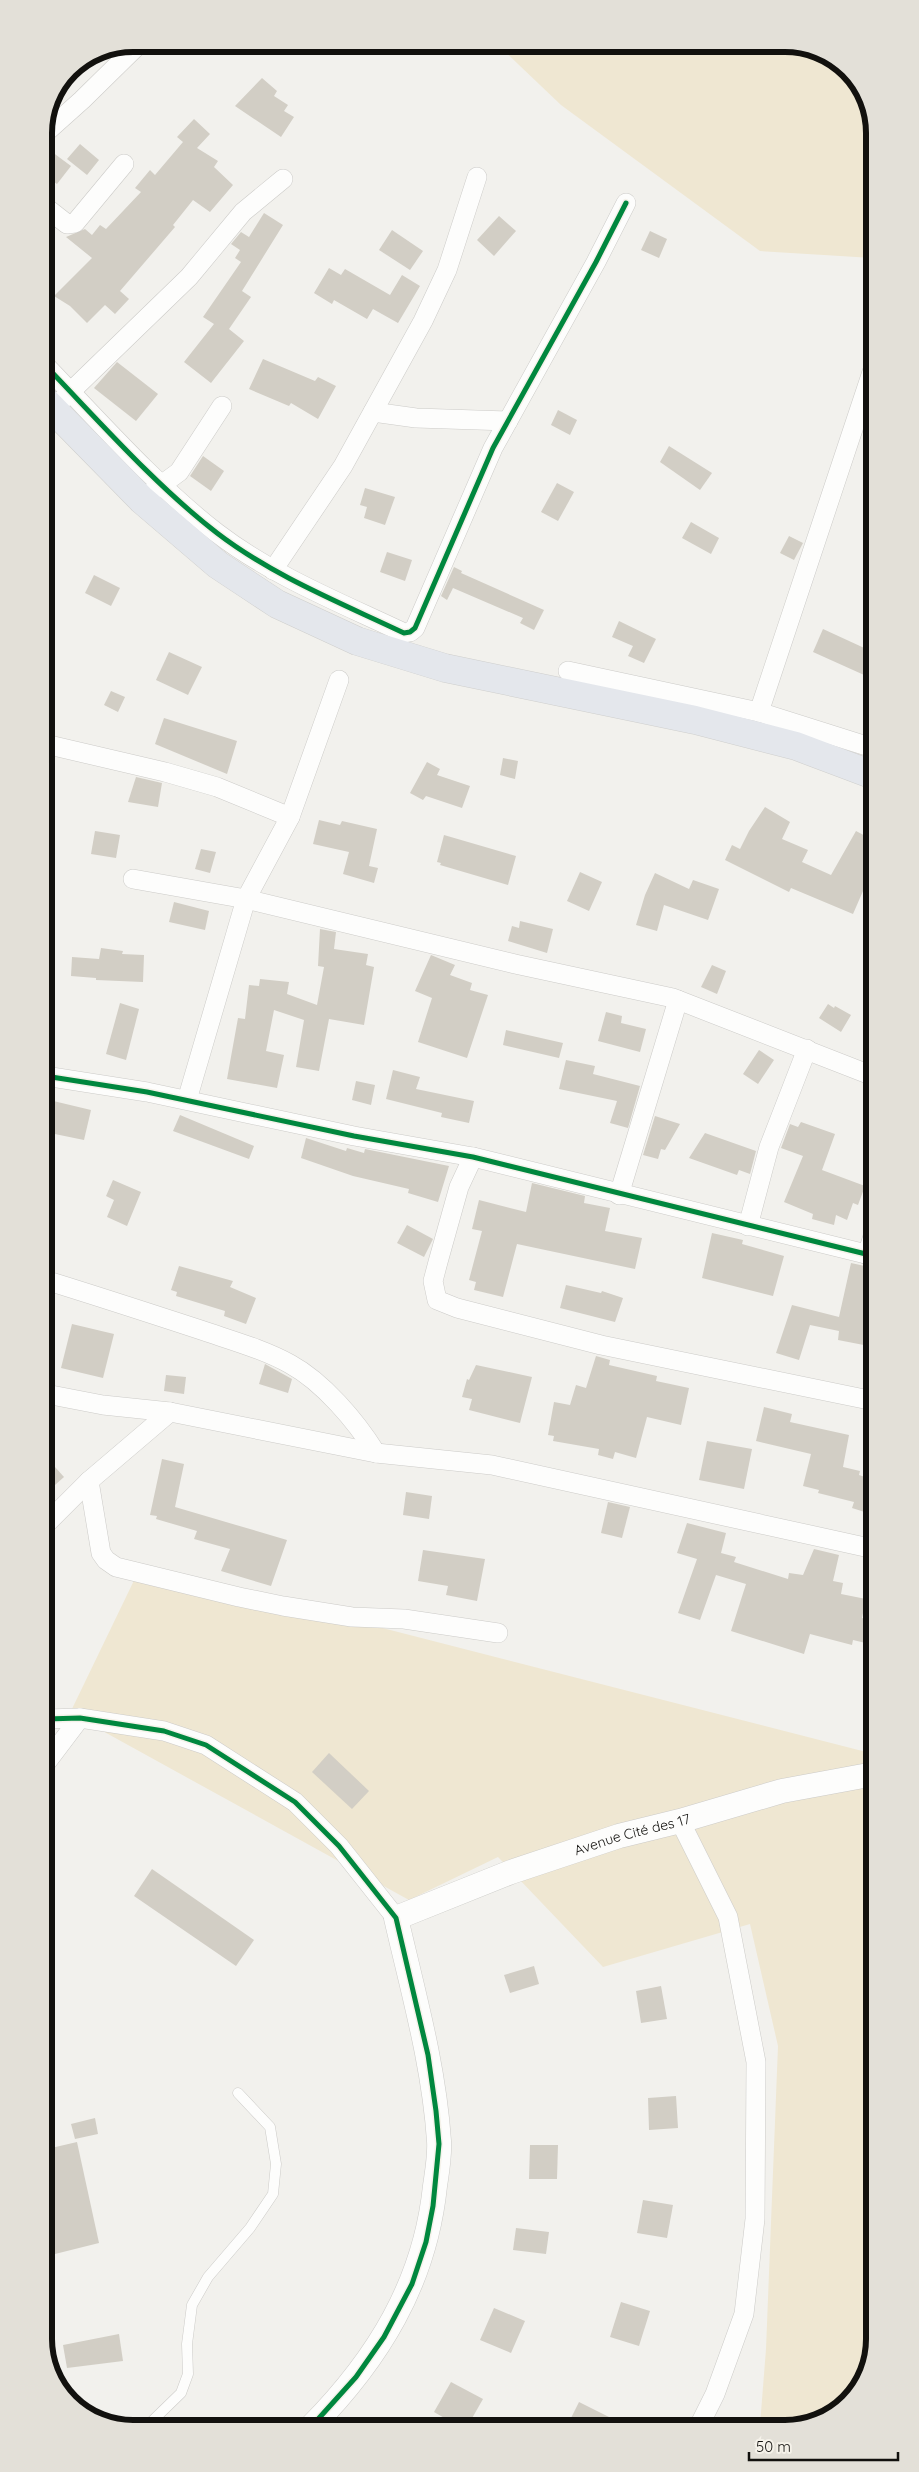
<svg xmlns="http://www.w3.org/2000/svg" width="919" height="2472" viewBox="0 0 919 2472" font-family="Quicksand,sans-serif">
	<rect width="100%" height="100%" fill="#f2f1ed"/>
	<g fill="#efe7d2">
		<path d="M497,44H791L840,63L872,110V258L760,251L561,105Z"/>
		<path d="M141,1566L874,1754L875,2338L857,2393L809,2425H760L766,2349L778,2046L750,1924L603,1967L498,1857L409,1900L70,1713Z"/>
	</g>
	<g fill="#d2cec5">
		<path d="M262,78L277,91L274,96L288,105L284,111L294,117L281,137L235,106Z"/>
		<path d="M194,119L210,134L197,148L218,161L214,167L233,185L210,212L193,200L173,225L175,227L120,291L129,299L115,314L105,305L87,323L70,306L54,296L92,258L66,237L85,229L92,235L100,225L106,229L141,192L135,188L150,170L155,175L183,142L177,137Z"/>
		<path d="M80,144L99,160L87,175L67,159Z"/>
		<path d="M44,146L71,166L57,184L44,175Z"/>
		<path d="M264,213L283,225L242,291L251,297L229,329L244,341L211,383L184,362L214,324L203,317L241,262L235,258L240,250L231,244L241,232L249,237Z"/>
		<path d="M499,216L516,231L494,256L477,240Z"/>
		<path d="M392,230L423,251L410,270L379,250Z"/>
		<path d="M650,231L667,239L659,258L641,250Z"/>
		<path d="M329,268L341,275L345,269L390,295L402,275L420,286L398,323L373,309L367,319L334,300L332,304L314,293Z"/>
		<path d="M263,359L315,381L318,377L336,386L318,419L291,403L289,406L249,389Z"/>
		<path d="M117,362L158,394L136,421L94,388Z"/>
		<path d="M558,410L577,420L570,435L551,425Z"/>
		<path d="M669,446L712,473L700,490L660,462Z"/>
		<path d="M203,456L224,471L211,491L190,476Z"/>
		<path d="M557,483L574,492L558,521L541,512Z"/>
		<path d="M365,488L395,497L385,525L364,518L367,507L360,505Z"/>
		<path d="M691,522L719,538L711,554L682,538Z"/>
		<path d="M789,536L803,543L794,560L780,553Z"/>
		<path d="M387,552L412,560L405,581L380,572Z"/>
		<path d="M454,567L462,571L461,573L544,610L534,630L520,623L523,618L453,588L447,600L441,596Z"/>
		<path d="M94,575L120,588L111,606L85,593Z"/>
		<path d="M619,621L656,639L644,663L628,656L633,646L612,637Z"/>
		<path d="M823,629L873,652V679L813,652Z"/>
		<path d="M169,652L202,667L188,695L156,680Z"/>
		<path d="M111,691L125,697L118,712L104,705Z"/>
		<path d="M164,718L237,741L227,774L155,744Z"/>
		<path d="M503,758L518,761L515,779L500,775Z"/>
		<path d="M427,762L440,769L437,775L470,786L462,808L426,796L423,800L410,793Z"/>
		<path d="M136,777L162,783L158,807L128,802Z"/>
		<path d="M765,807L790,822L782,839L808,850L802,862L831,875L856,831L873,840V868L853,914L791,888L789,892L725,860L732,845L740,849L749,831Z"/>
		<path d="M319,820L340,825L342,821L377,829L369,866L378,868L374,883L343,874L349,852L313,844Z"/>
		<path d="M95,831L120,835L116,858L91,854Z"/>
		<path d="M444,835L516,856L508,885L440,865L441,863L437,862Z"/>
		<path d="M201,849L216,852L210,873L195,869Z"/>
		<path d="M580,872L602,882L589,911L567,901Z"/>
		<path d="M655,873L689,889L693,880L719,889L708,920L664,905L657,931L636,925L645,895Z"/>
		<path d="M174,902L209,911L205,930L169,922Z"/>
		<path d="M520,921L553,929L547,953L508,941L512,926L519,928Z"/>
		<path d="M320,929L336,932L334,949L368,954L366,965L374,967L364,1025L329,1019L319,1071L296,1067L304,1020L274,1010L266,1051L284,1055L277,1088L227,1079L238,1018L245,1019L249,985L259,986L260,979L289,982L287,994L317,1005L324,967L318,966Z"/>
		<path d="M101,948L123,951L122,954L144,955L143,982L96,980V978L71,976L72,957L99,959Z"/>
		<path d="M431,955L455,965L450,975L472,983L470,990L488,995L467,1058L418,1042L432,998L415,991Z"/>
		<path d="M712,965L726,971L717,994L701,987Z"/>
		<path d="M120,1003L139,1009L126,1060L106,1054Z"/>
		<path d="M828,1004L834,1008L835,1006L851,1015L841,1032L819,1018Z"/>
		<path d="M606,1012L622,1016L621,1023L646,1029L640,1052L598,1041Z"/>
		<path d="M506,1030L563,1043L559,1058L503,1045Z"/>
		<path d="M759,1050L774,1060L758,1084L743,1074Z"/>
		<path d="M566,1060L595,1066L593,1074L640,1086L628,1128L610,1123L617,1101L559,1089Z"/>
		<path d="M393,1070L420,1077L416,1089L474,1101L469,1123L441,1117L442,1113L386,1099Z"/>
		<path d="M356,1081L375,1085L371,1105L352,1100Z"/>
		<path d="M45,1099L91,1110L84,1140L45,1132Z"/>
		<path d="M180,1115L254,1146L249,1159L173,1131Z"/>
		<path d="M655,1116L680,1124L665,1150L661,1149L658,1159L643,1155Z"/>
		<path d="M801,1122L835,1134L822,1170L865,1186L858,1205L853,1203L847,1220L836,1215L834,1225L812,1219L813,1214L784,1202L803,1156L781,1148L790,1124L798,1127Z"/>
		<path d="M705,1133L756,1151L750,1174L739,1170L737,1175L689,1158Z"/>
		<path d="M306,1138L346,1151L347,1148L364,1153L365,1149L449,1166L438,1202L408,1193L409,1189L353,1176L301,1158Z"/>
		<path d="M113,1180L141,1192L127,1226L107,1217L114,1200L106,1196Z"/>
		<path d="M532,1183L585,1196L584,1203L610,1208L605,1231L642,1238L635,1269L517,1244L503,1297L474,1290L476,1282L469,1280L482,1231L472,1229L479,1200L526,1212Z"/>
		<path d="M407,1225L433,1239L424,1257L397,1243Z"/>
		<path d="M712,1233L743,1240L742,1244L784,1256L773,1296L702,1278Z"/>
		<path d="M851,1263L874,1268L870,1294H874V1347L838,1340L839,1331L810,1325L799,1360L776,1353L792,1305L839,1317Z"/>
		<path d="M179,1266L233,1281L230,1287L256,1298L246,1324L224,1316L225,1311L176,1296L177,1292L171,1290Z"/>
		<path d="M566,1285L601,1293L602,1291L623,1298L615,1322L560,1308Z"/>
		<path d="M72,1324L114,1334L103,1378L61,1368Z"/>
		<path d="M596,1356L610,1360L609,1365L657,1376L656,1381L689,1388L681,1425L647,1417L636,1458L615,1452L613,1459L598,1455L599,1449L553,1441L554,1436L548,1435L554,1402L570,1405L576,1385L586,1388Z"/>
		<path d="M265,1364L292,1379L288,1393L259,1384Z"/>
		<path d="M476,1365L532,1377L520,1423L469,1410L472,1399L462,1397L467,1379L469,1380Z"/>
		<path d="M166,1375L186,1377L184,1394L164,1391Z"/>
		<path d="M764,1407L792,1414L790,1422L849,1435L843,1467L860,1471L859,1475L874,1480V1515L852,1508L854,1502L818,1493L819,1490L803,1486L811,1454L756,1441Z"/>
		<path d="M707,1441L752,1449L744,1489L699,1480Z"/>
		<path d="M46,1457L64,1477L46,1493Z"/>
		<path d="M162,1459L184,1464L175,1507L287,1540L271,1586L221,1571L230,1549L194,1539L197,1531L156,1519L157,1516L150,1515Z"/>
		<path d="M406,1492L432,1496L429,1519L403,1515Z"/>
		<path d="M608,1502L630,1507L622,1538L601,1533Z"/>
		<path d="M687,1523L726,1533L721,1553L736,1557L734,1562L788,1579L789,1573L803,1575L814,1549L839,1555L833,1581L843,1583L841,1594L866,1599L862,1618L874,1621V1645L853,1640L852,1645L810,1634L804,1654L731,1631L746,1584L716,1575L700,1620L678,1613L697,1559L677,1553Z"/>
		<path d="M423,1550L485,1559L477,1601L446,1595L448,1586L418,1581Z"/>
		<path d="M329,1753L369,1791L352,1809L312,1772Z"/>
		<path d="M152,1869L254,1940L236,1966L134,1896Z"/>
		<path d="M534,1966L539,1984L510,1993L504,1975Z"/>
		<path d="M661,1986L667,2019L641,2023L636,1991Z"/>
		<path d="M676,2096L678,2128L649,2130L648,2098Z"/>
		<path d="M95,2118L98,2134L75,2139L71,2124Z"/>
		<path d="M77,2142L99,2243L47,2256V2149Z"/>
		<path d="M530,2145H558L557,2179H529Z"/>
		<path d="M643,2200L673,2205L667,2238L637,2233Z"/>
		<path d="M516,2228L549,2232L546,2254L513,2250Z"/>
		<path d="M621,2302L650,2311L639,2346L610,2337Z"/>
		<path d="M494,2308L525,2321L511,2353L480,2340Z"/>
		<path d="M119,2334L123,2361L67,2368L63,2345Z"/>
		<path d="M451,2382L483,2399L467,2427H460L434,2412Z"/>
		<path d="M579,2402L627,2426H567Z"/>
	</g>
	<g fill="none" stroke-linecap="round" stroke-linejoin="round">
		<defs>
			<path id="service" d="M145,2428L181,2393L188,2374L187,2344L192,2305L208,2277L250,2228L273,2194L276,2164L270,2127L238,2093"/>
			<g id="minor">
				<path d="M44,134L82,100L139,44"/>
				<path d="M44,206L67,224L75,223L124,164"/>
				<path d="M44,364C98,420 156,486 217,533C273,576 341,603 404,633L410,632L415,628L493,448L596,262L626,203"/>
				<path d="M63,399L189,277L243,212L283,179"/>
				<path d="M373,412L416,418L508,421"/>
				<path d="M153,491L179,472L222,406"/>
				<path d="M273,570L343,466L423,321L447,270L477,177"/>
				<path d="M568,671L759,712L873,748"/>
				<path d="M759,712L872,372"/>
				<path d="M45,744L165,772L217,787L290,817"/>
				<path d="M133,879L246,899L515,964L673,998L873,1076"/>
				<path d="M45,1076L147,1092L354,1136L473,1157L874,1256"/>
				<path d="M187,1100L246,899L290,817L339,680"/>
				<path d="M473,1157L459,1187L438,1262L433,1281L437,1300L457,1308L601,1345L874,1401"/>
				<path d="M619,1195L678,1000"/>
				<path d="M748,1226L769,1147L807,1049"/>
				<path d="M867,1255L874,1233"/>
				<path d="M45,1280C97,1296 149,1313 201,1330C230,1340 263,1349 290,1364C323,1382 356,1421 376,1453"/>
				<path d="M46,1394L103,1405L170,1412L376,1453L492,1465L874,1549"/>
				<path d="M89,1481L101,1553L106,1560L116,1567L239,1597L283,1606L352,1617L404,1619L498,1633"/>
				<path d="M46,1524L89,1481L170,1412"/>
				<path d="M46,1719L80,1718L164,1731L206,1745L295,1802L339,1846L396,1918"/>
				<path d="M46,1763L80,1718"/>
				<path d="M680,1821L728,1917L756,2062L755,2219L744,2314L715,2394L699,2426"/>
			</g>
			<g id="tertiary">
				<path id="s1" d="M311,2427C378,2359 425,2283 435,2186C437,2172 440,2156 439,2141C434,2065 413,1992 396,1918L511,1872L619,1836L680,1821L782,1791L874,1774"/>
			</g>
			<path id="primary" d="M44,400L142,500L218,565L277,604L357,641L445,668L695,720L796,746L873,775"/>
		</defs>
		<use href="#service" stroke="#cccbc8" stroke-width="11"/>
		<use href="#minor" stroke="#cccbc8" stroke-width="20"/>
		<use href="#tertiary" stroke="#cccbc8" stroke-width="25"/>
		<use href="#primary" stroke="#cfcfcd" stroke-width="29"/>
		<use href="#service" stroke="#fdfdfc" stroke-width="10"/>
		<use href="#minor" stroke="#fdfdfc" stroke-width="19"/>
		<use href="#tertiary" stroke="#fdfdfc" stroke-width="24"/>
		<use href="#primary" stroke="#e4e7ec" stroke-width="28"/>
		<defs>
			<g id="cycleway">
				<path d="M44,364C98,420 156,486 217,533C273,576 341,603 404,633L410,632L415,628L493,448L596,262L626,203"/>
				<path d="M45,1076L147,1092L354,1136L473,1157L874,1256"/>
				<path d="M46,1719L80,1718L164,1731L206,1745L295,1802L339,1846L396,1918L428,2055L436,2111L439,2144L433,2206L426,2242L412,2284L384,2337L356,2377L311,2427"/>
			</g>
		</defs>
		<use href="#cycleway" stroke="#f5f2ea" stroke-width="8"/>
		<use href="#cycleway" stroke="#00873e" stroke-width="5"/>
	</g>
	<g text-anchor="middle" stroke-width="5" stroke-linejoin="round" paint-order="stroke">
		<g font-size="14" fill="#12110e" stroke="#f5f2ea">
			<text dy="5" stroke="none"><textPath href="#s1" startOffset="800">Avenue Cité des 17</textPath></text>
		</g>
	</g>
	<path d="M0 0H919V2472H0ZM133 52H785A81 81 0 0 1 866 133V2339A81 81 0 0 1 785 2420H133A81 81 0 0 1 52 2339V133A81 81 0 0 1 133 52Z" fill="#e3e0d8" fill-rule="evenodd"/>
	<path fill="none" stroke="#12110e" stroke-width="6" d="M133 52H785A81 81 0 0 1 866 133V2339A81 81 0 0 1 785 2420H133A81 81 0 0 1 52 2339V133A81 81 0 0 1 133 52Z"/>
	<path d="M749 2452v8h149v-8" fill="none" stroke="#12110e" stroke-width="2.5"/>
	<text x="756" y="2452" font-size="15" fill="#12110e" stroke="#f5f2ea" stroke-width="4" paint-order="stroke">50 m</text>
</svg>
